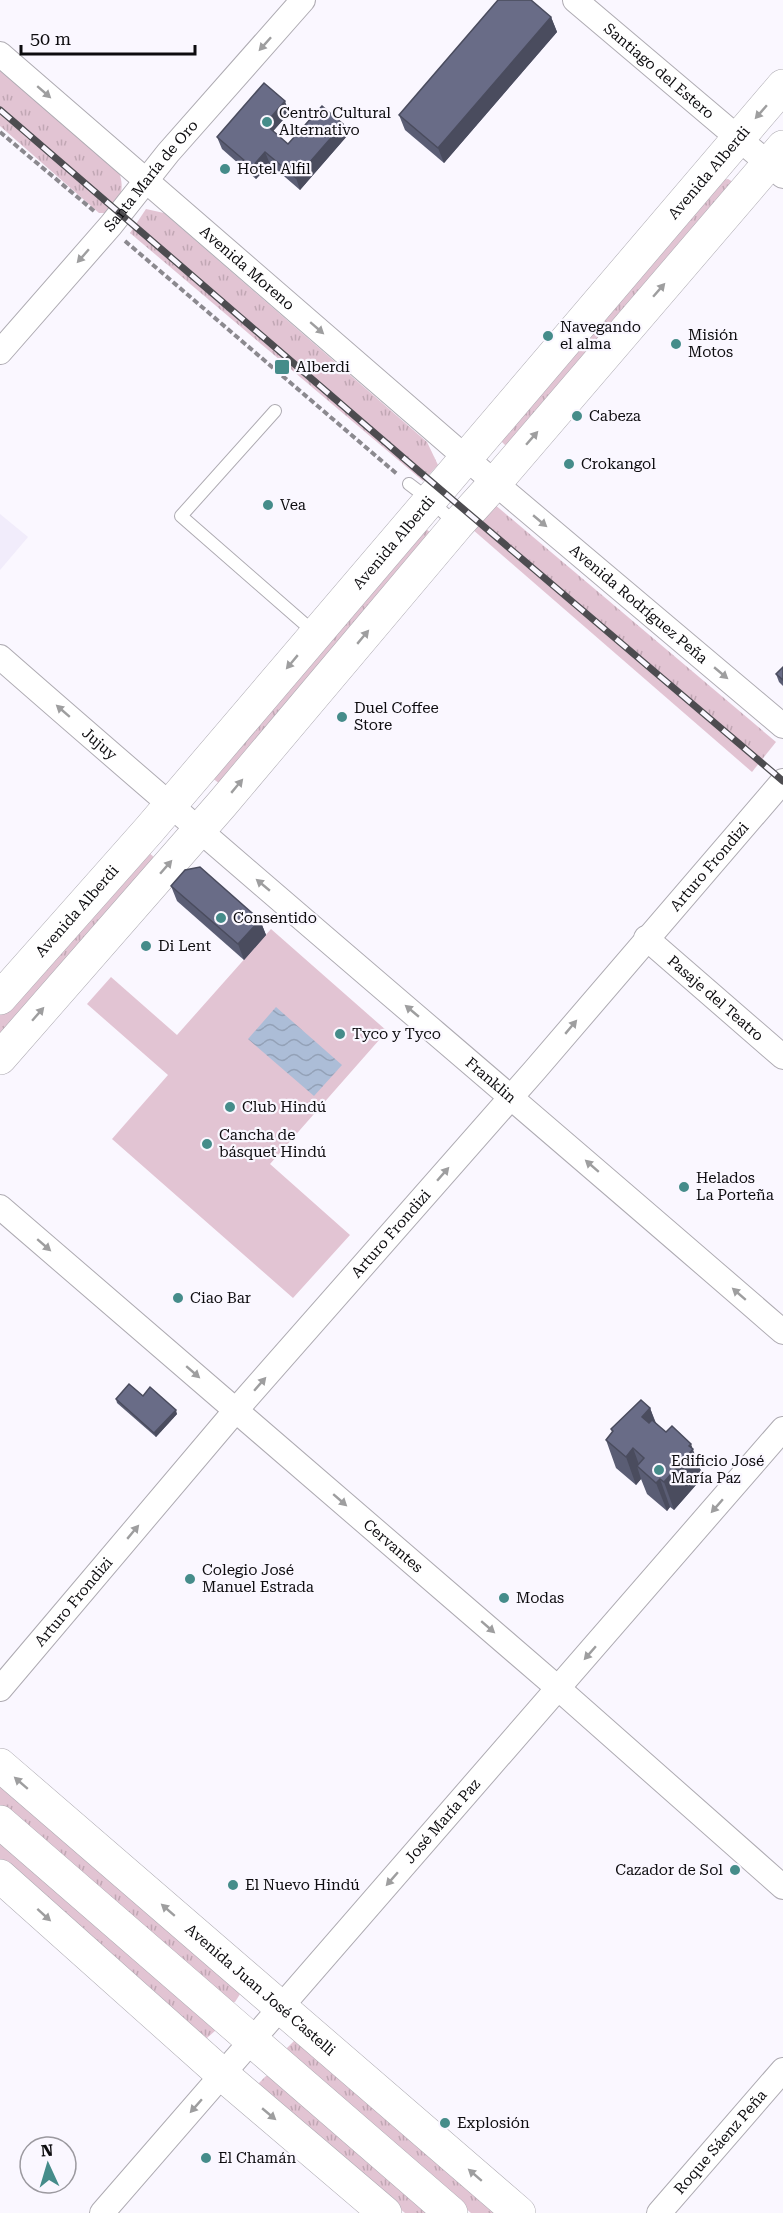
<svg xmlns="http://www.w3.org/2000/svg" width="783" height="2213" viewBox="0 0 783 2213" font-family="'Roboto Serif',serif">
	<defs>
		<pattern id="grass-tufts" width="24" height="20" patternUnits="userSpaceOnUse" patternTransform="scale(1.5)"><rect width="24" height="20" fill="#e2c4d3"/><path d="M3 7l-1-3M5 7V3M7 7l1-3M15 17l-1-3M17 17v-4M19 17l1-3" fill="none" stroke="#c1a7b4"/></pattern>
		<pattern id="water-waves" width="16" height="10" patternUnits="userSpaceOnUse" patternTransform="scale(1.5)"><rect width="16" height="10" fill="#acbdd7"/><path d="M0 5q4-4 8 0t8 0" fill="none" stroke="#93a1b7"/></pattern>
	</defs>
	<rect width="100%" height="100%" fill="#faf7ff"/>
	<path fill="#f1ecfb" d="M0,514L28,537L0,570Z"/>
	<g fill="url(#grass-tufts)">
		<path d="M0,66L118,168C125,190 122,195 109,213H99L0,126Z"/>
		<path d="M728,179L733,182L516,441L505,445L499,439L721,180Z"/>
		<path d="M146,209L164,213L427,442L438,465L423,481L130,233Z"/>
		<path d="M494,504L776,742L752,772L472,529Z"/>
		<path d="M422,525L434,536L220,784L207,774Z"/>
		<path d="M146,850L156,859L0,1037V1014Z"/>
		<path d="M0,1783L242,1991L235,2002L229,2003L0,1805Z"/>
		<path d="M0,1838L216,2030L207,2038L197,2036L0,1862Z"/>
		<path d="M295,2040L501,2213H471L288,2056L287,2048Z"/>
		<path d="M266,2076H273L430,2213H405L261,2091L259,2083Z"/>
	</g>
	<path fill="#e2c4d3" d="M271,929L387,1031L270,1164L350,1235L293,1298L112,1139L168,1075L87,1004L111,977L177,1035Z"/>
	<path fill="url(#water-waves)" d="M276,1007L342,1065L314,1096L248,1039Z"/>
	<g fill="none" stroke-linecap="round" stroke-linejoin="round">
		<defs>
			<g id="service">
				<path d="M275,411L181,516L315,633"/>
				<path d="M409,484L430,500L456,524"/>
			</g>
			<g id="minor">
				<path id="s1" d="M575,0L783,176"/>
				<path id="s2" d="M0,54L495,483L783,726"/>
				<path id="s3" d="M0,352L111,225L168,153L303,0"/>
				<path id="s4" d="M0,657C259,884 523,1106 783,1332"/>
				<path id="s5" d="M646,938L783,1057"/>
				<path id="s6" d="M0,1207L559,1689L783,1887"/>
				<path id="s7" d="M0,1689L236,1410L535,1070L783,781"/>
				<path id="s8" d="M102,2213L783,1429"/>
				<path id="s9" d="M659,2213L783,2070"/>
			</g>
			<g id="secondary">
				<path id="s10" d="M0,998L149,830L783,86"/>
				<path d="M0,1058L222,804L457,525L495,483L783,147"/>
			</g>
			<g id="primary">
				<path id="s11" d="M0,1765L519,2213"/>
				<path d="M0,1822L451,2213"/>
				<path d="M0,1876L223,2075L385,2213"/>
			</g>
		</defs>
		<use href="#service" stroke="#aeabb2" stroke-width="14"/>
		<use href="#minor" stroke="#aeabb2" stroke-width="26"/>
		<use href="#secondary" stroke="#aeabb2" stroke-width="34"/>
		<use href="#primary" stroke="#aeabb2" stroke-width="34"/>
		<g stroke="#8b898f" stroke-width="4" stroke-dasharray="6 3" stroke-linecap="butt">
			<path d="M0,132L94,211"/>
			<path d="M125,241L397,474"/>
		</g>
		<use href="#service" stroke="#fff" stroke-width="12"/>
		<use href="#minor" stroke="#fff" stroke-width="24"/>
		<use href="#secondary" stroke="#fff" stroke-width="33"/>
		<use href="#primary" stroke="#fff" stroke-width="33"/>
		<defs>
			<path id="rail" d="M0,110L414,467L783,781"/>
		</defs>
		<use href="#rail" stroke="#4d4c50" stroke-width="7"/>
		<use href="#rail" stroke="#faf7ff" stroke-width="4.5" stroke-dasharray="14" stroke-linecap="butt"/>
	</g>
	<g fill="#5a5d74">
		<path d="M551,17L557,32L444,163L405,130L399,115Z"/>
		<path d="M289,113L273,131L288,144L347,136L300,190L270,164L256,179L222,149L217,137Z"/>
		<path d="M783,667V686L779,682L776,674Z"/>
		<path d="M171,886L260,920L266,935L244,960L177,901Z"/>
		<path d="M143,1396L177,1414L156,1437L117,1403L116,1399Z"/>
		<path d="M650,1408L656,1423L702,1471L703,1477L674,1510L670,1507L667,1511L647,1494L641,1479L636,1485L616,1468L606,1440L612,1432L611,1429Z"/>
	</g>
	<g fill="#4a4c5e">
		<path d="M551,17L557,32L444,163L438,148Z"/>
		<path d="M285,101L289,113L269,136L265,124Z"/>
		<path d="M343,124L347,136L300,190L296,178Z"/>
		<path d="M265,152L270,164L256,179L252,167Z"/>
		<path d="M260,920L266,935L244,960L238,944Z"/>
		<path d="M650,1408L660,1436L642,1417Z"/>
		<path d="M176,1410L177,1414L156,1437L154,1433Z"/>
		<path d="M691,1444L703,1477L674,1510L664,1482Z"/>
		<path d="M633,1448L641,1470L637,1466L641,1479L636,1485L626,1457Z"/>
		<path d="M660,1479L670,1507L667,1511L656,1483Z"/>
	</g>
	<g fill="#696c87" stroke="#4a4c5e" stroke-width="1.5">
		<path d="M498,0H531L551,17L438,148L399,115Z"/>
		<path d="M264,83L285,101L265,124L288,144L322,106L343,124L296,178L265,152L252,167L217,137Z"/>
		<path d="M783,667V680L776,674Z"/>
		<path d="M200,867L260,920L238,944L171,886L185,870Z"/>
		<path d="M129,1384L143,1396L150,1387L176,1410L154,1433L116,1399Z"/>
		<path d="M641,1400L650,1408L642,1417L649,1423L652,1420L666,1432L672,1426L691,1444L689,1446L693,1449L664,1482L660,1479L656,1483L637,1466L644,1458L633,1448L626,1457L606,1440L613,1431L611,1429Z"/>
	</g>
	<defs><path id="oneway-solid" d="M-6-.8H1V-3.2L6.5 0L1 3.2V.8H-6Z" transform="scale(1.5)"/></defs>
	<g fill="#9e9e9f">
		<use href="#oneway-solid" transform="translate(265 44) rotate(132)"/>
		<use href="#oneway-solid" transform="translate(44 92) rotate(41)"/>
		<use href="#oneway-solid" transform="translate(761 112) rotate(131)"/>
		<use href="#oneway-solid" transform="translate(83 256) rotate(131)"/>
		<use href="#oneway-solid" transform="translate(659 290) rotate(-49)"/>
		<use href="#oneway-solid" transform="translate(317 328) rotate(41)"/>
		<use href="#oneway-solid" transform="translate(532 438) rotate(-49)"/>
		<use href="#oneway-solid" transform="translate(540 521) rotate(40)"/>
		<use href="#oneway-solid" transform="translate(363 637) rotate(-50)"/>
		<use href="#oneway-solid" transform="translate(292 662) rotate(130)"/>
		<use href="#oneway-solid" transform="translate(721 673) rotate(40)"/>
		<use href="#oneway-solid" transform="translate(63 711) rotate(-139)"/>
		<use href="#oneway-solid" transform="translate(237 786) rotate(-50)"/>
		<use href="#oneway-solid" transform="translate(166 867) rotate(-49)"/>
		<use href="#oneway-solid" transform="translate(263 885) rotate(-140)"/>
		<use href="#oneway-solid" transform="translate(412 1011) rotate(-140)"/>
		<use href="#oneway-solid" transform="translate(38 1014) rotate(-49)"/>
		<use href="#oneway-solid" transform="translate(571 1027) rotate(-50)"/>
		<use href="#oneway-solid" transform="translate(592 1166) rotate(-139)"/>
		<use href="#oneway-solid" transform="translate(443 1174) rotate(-49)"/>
		<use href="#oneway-solid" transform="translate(44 1245) rotate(41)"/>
		<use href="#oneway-solid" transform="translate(739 1294) rotate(-139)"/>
		<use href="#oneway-solid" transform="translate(193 1372) rotate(41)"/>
		<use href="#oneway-solid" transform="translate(260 1384) rotate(-49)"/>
		<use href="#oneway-solid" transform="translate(340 1500) rotate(41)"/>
		<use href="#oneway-solid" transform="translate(717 1506) rotate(131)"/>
		<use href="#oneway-solid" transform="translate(133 1532) rotate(-50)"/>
		<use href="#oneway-solid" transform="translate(488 1627) rotate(41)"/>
		<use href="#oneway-solid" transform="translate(590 1653) rotate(131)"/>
		<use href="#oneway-solid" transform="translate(21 1783) rotate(-139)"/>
		<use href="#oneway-solid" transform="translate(392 1879) rotate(131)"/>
		<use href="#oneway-solid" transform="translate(168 1910) rotate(-139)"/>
		<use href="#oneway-solid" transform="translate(44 1915) rotate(42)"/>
		<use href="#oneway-solid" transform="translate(196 2106) rotate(131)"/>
		<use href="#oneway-solid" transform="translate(269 2114) rotate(40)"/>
		<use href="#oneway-solid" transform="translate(475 2175) rotate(-139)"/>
	</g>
	<g fill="#458c8a" stroke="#faf7ff" stroke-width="2">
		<circle cx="267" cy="122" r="6"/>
		<circle cx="225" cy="169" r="6"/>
		<circle cx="548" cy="336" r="6"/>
		<circle cx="676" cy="344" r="6"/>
		<rect x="274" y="359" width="16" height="16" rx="3"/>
		<circle cx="577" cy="416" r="6"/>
		<circle cx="569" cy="464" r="6"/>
		<circle cx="268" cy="505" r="6"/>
		<circle cx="342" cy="717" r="6"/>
		<circle cx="221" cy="918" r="6"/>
		<circle cx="146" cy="946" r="6"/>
		<circle cx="340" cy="1034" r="6"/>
		<circle cx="230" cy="1107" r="6"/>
		<circle cx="207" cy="1144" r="6"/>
		<circle cx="684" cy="1187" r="6"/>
		<circle cx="178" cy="1298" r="6"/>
		<circle cx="659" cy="1470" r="6"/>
		<circle cx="190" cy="1579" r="6"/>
		<circle cx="504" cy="1598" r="6"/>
		<circle cx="735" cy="1870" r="6"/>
		<circle cx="233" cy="1885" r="6"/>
		<circle cx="445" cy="2123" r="6"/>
		<circle cx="206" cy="2158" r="6"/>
	</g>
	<g text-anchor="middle" stroke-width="4.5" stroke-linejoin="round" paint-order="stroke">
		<g font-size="15" fill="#0d0c0f" stroke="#faf7ff">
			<text dy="5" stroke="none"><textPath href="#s1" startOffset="110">Santiago del Estero</textPath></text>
			<text dy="5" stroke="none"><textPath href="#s10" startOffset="1088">Avenida Alberdi</textPath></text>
			<text dy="5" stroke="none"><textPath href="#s3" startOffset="232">Santa María de Oro</textPath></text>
			<text dy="5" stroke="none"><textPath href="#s2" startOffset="327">Avenida Moreno</textPath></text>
			<text dy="5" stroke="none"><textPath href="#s10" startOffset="602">Avenida Alberdi</textPath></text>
			<text dy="5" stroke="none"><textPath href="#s2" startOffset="843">Avenida Rodríguez Peña</textPath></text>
			<text dy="5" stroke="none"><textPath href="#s4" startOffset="132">Jujuy</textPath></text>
			<text dy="5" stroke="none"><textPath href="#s7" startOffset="1086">Arturo Frondizi</textPath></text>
			<text dy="5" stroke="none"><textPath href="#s10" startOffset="116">Avenida Alberdi</textPath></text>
			<text dy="5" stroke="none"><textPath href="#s5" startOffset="92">Pasaje del Teatro</textPath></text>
			<text dy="5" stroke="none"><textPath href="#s4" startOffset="648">Franklin</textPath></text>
			<text dy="5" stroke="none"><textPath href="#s7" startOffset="600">Arturo Frondizi</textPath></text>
			<text dy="5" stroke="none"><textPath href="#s6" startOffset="519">Cervantes</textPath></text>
			<text dy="5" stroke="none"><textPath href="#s7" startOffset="114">Arturo Frondizi</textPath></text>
			<text dy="5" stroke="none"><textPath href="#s8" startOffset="519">José María Paz</textPath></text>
			<text dy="5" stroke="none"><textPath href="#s11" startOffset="344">Avenida Juan José Castelli</textPath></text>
			<text dy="5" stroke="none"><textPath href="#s9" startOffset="94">Roque Sáenz Peña</textPath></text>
		</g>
		<g font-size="15" fill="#0d0c0f" stroke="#faf7ff" text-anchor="start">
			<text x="279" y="118">Centro Cultural<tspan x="279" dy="17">Alternativo</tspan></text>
			<text x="237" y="174">Hotel Alfil</text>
			<text x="560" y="332">Navegando<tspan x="560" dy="17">el alma</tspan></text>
			<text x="688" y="340">Misión<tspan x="688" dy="17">Motos</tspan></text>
			<text x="296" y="372">Alberdi</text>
			<text x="589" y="421">Cabeza</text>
			<text x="581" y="469">Crokangol</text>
			<text x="280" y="510">Vea</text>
			<text x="354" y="713">Duel Coffee<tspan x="354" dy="17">Store</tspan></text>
			<text x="233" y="923">Consentido</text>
			<text x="158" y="951">Di Lent</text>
			<text x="352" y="1039">Tyco y Tyco</text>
			<text x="242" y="1112">Club Hindú</text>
			<text x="219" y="1140">Cancha de<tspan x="219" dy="17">básquet Hindú</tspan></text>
			<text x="696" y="1183">Helados<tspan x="696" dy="17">La Porteña</tspan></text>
			<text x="190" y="1303">Ciao Bar</text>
			<text x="671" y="1466">Edificio José<tspan x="671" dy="17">María Paz</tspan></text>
			<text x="202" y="1575">Colegio José<tspan x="202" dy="17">Manuel Estrada</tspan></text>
			<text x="516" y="1603">Modas</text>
			<text x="723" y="1875" text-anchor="end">Cazador de Sol</text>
			<text x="245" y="1890">El Nuevo Hindú</text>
			<text x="457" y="2128">Explosión</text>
			<text x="218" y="2163">El Chamán</text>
		</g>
	</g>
	<g transform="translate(48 2165) rotate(356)"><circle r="28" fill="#faf7ff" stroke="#9b999f" stroke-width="1.5"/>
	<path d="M0-4.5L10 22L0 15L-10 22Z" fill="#458c8a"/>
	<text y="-9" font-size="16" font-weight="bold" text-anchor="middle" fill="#0d0c0f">N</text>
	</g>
	<path d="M21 45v9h174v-9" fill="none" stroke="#0d0c0f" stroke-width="3"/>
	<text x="30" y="45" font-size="18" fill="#0d0c0f" stroke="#faf7ff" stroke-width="4.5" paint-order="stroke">50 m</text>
</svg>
